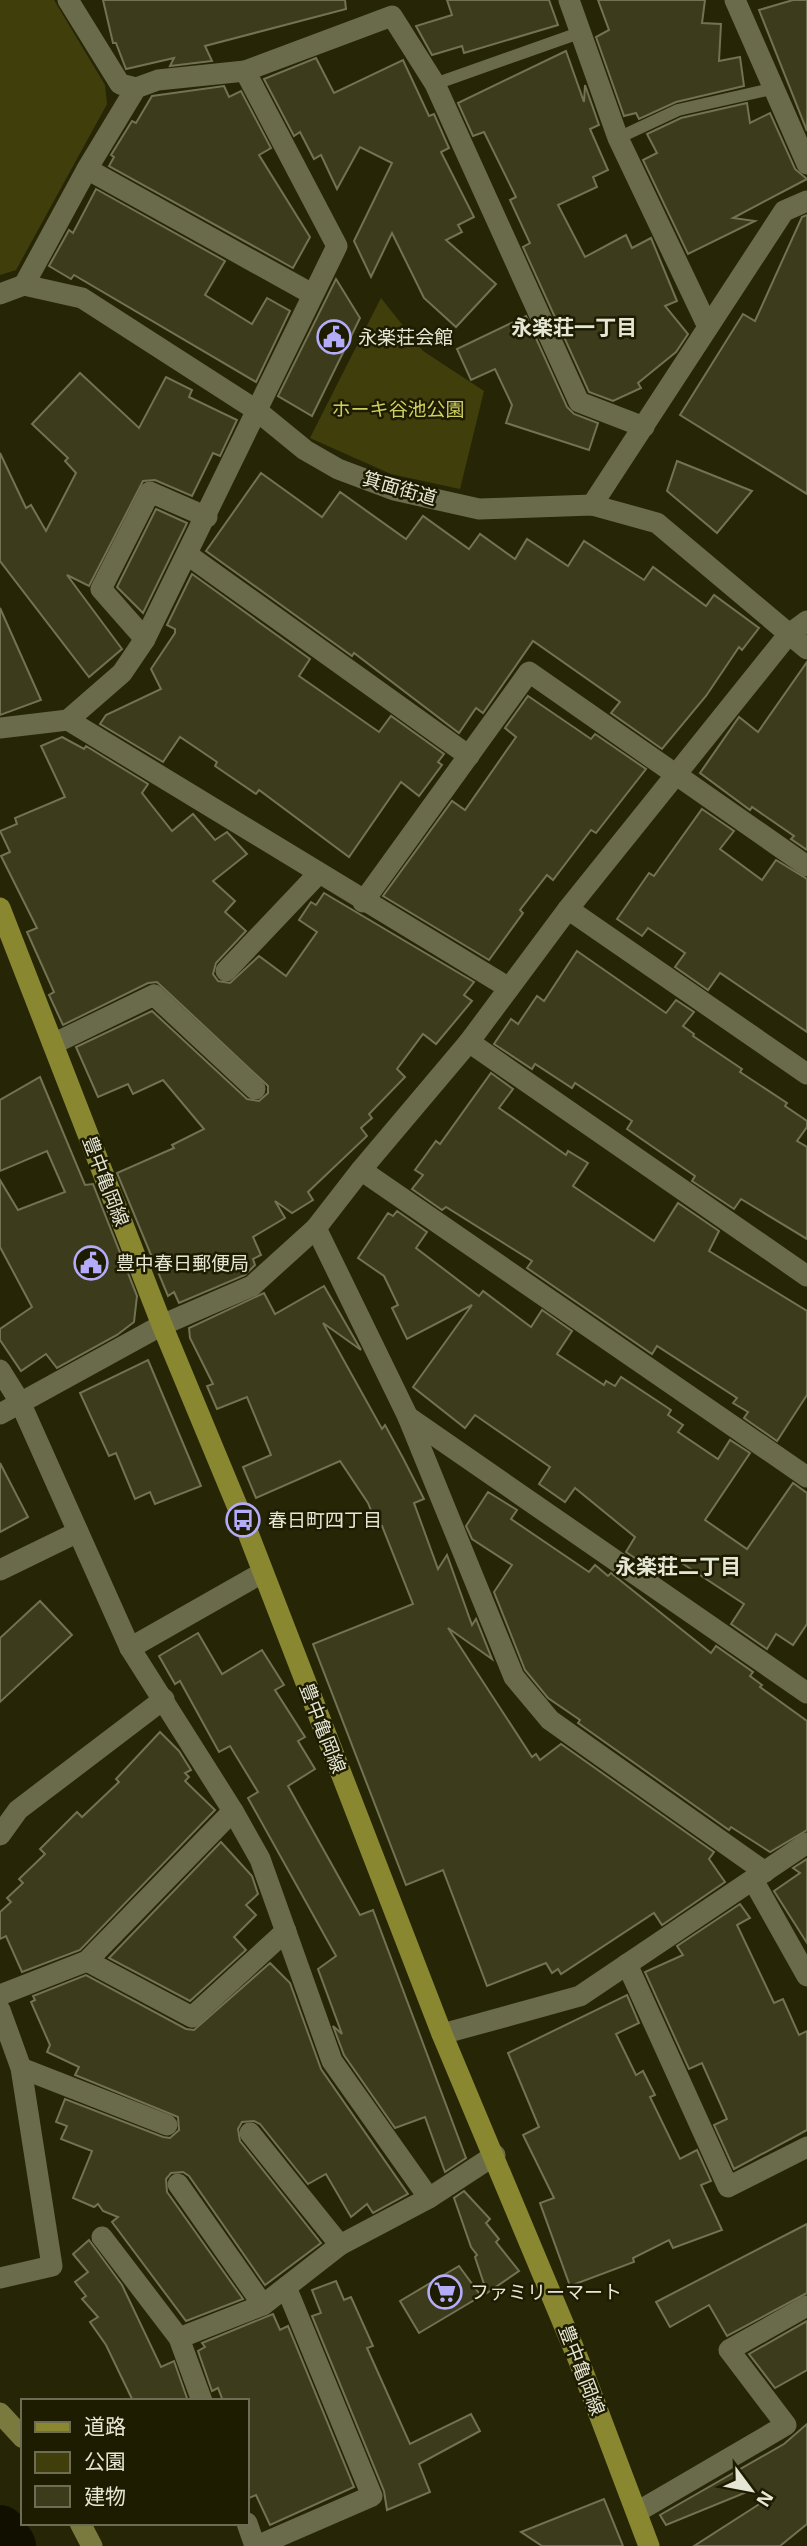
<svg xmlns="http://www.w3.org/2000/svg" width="807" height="2546" viewBox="0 0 807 2546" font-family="Helvetica,'Noto Sans JP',sans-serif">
	<rect width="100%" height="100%" fill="#262607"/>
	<g fill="#403f0c">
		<path d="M0,0H54L105,85L107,104L16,270L0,275Z"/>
		<path d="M381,298L423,351L484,391L460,489L391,474L310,438Z"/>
	</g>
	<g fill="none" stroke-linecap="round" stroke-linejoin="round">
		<path stroke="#111000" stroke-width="52" d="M0,2531L10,2546"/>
	</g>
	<g fill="#3c3c1d" stroke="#737353" stroke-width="2">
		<path d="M103,0H345L346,9L205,46L212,61L170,66L174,58L126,69L116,43H113Z"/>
		<path d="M447,0H549L558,25L464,53L462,46L432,55L416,26L452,15Z"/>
		<path d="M598,0H705L702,23L721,24L719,61L740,57L744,86L676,102L639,119L636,113L624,116L596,37L609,30Z"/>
		<path d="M793,0H807V131L759,10Z"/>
		<path d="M566,51L584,102L585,85L599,125L590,129L608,170L593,177L597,187L558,205L585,257L626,235L632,248L651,238L677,301L665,306L688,334L676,352L638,383L641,388L613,401L589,392L523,247L530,243L510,200L516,197L484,132L473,136L458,103Z"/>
		<path d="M316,58L334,93L403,60L429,116L434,114L449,148L441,152L474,217L458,225L462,232L446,240L496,284L456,327L424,298L392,233L371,277L354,241L392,163L360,147L337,189L321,155L314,159L300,132L294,136L264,79Z"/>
		<path d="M224,86L229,97L241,91L271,148L259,155L310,237L293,268L109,166L114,157L111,155L132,121L136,123L152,96Z"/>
		<path d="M747,103L750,123L770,113L795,169L807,179L733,218L755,221L688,254L643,160L657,153L647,134L681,118Z"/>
		<path d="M96,189L225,261L205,295L252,324L267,298L290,311L256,382L74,275L71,279L49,266L69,230L73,233Z"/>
		<path d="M807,215V494L680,415L743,314L755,321L802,217Z"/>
		<path d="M336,279L360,318L312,416L278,396Z"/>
		<path d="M526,316L567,407L574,414L598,423L589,450L506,423L512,405L495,369L471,380L457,349Z"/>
		<path d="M80,373L139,428L166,377L192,390L189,397L237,420L220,456L213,453L192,496L155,480L143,481L89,586L67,575L122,649L89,677L0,561V453L26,508L31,505L46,531L76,473L65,461L68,458L32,424Z"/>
		<path d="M677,461L752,491L717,533L667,491Z"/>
		<path d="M261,473L322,517L340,492L406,539L423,516L469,549L480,534L515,559L527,539L568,566L584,541L644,580L653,567L706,606L714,595L759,628L742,650L739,647L706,696L662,749L611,713L620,702L533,641L483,713L476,708L459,733L354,653L352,656L206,551Z"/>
		<path d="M156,509L187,523L143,613L117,587Z"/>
		<path d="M192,574L310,659L299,676L379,732L391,716L444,754L438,762L442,765L419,796L401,782L349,857L259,790L256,794L215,766L217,762L180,737L163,762L100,724L106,715L161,689L151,669L175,633V629L167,625Z"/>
		<path d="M0,608L41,700L0,715Z"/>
		<path d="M807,662V850L791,839L794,836L752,807L750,810L700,773L739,717L758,732Z"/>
		<path d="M528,696L591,739L595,734L646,769L596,833L591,830L553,880L547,875L520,910L523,913L489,960L383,896L452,801L465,810L516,737L505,728Z"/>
		<path d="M62,737L84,749L86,746L148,784L142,793L172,831L193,814L215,840L227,832L247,854L213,881L235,901L225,912L246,931L216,963L213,974L218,981L230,983L259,956L286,976L317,932L299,920L311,902L316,905L324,893L474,982L464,995L472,1001L436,1044L423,1034L397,1069L405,1077L369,1114L372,1118L361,1128L367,1136L308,1192L313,1200L292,1213L275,1201L285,1218L253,1237L261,1255L253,1259L255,1265L245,1275L179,1303L174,1292L168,1296L117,1173L174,1148L172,1145L204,1129L163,1080L133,1094L128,1084L98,1097L76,1047L152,1011L247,1099L259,1101L268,1093V1086L157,982L148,983L63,1025L49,995L54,992L27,932L37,928L1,856L10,852L0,831L17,824L15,818L65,797L41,746Z"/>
		<path d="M702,809L734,831L720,849L762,880L776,860L807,879V1032L720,973L708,990L675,967L685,953L648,928L642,936L617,919L649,873L654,876Z"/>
		<path d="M577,951L666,1013L676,1000L694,1012L683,1026L694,1034L693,1036L742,1069L740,1072L787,1103L785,1106L807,1121V1127L797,1141L807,1147V1239L741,1199L734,1209L692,1181L695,1176L627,1129L632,1121L575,1083L572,1088L535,1064L532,1069L494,1044L511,1019L518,1024L537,996L544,1001Z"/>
		<path d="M491,1073L513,1089L499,1108L566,1155L568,1151L588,1163L573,1186L654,1241L678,1203L719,1231L709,1251L807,1311V1395L777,1441L744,1418L748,1412L733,1403L737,1398L657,1346L652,1354L527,1268L532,1261L446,1207L442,1210L412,1189L423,1175L415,1170L436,1141L440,1144Z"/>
		<path d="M40,1077L85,1185L93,1184L137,1296L134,1322L117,1335L57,1368L46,1354L21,1371L0,1340V1329L32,1307L0,1247V1180L18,1210L65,1192L47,1151L0,1171V1100Z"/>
		<path d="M397,1211L427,1232L416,1248L479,1296L483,1291L531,1327L542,1310L572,1331L557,1354L604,1385L606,1381L615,1386L621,1377L671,1410L668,1415L683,1425L678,1432L718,1459L730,1440L750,1453L705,1520L747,1549L793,1483L807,1493V1624L793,1645L776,1634L767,1649L731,1624L744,1604L674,1558L672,1561L664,1556L654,1571L626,1552L635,1537L575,1488L565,1502L539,1484L550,1467L475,1415L465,1428L413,1387L472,1305L407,1339L392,1308L398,1305L384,1276L358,1258L388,1213L393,1216Z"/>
		<path d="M324,1286L361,1350L323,1323L382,1429L385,1425L403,1458L424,1499L414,1503L438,1569L447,1555L472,1625L476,1619L492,1659L448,1628L532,1757L536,1754L540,1760L561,1744L714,1852L709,1859L725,1882L662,1925L654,1913L561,1974L558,1969L552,1973L546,1963L487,1986L443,1870L406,1885L313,1644L413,1604L382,1526L378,1528L368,1503L340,1461L256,1498L243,1467L271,1455L247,1397L217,1409L207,1386L213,1384L190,1338L189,1328L264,1293L275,1314Z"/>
		<path d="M148,1360L201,1486L155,1504L150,1492L135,1499L116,1453L109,1456L80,1393Z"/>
		<path d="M0,1463L28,1517L0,1532Z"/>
		<path d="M488,1492L517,1510L511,1519L589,1572L595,1565L608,1576L611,1573L711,1653L716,1646L753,1672L750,1676L762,1685L760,1687L807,1721V1830L770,1852L731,1827L729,1830L578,1723L580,1720L548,1698L525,1670L494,1592L512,1565L472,1539L466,1526Z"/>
		<path d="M40,1601L72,1635L0,1702V1638Z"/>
		<path d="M198,1633L222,1674L262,1650L284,1685L275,1690L305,1737L298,1741L315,1769L288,1786L360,1915L373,1910L466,2158L445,2172L425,2117L395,2128L344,2055L333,2026L342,2034L318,1969L336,1956L248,1798L258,1792L230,1746L219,1752L180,1681L175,1684L159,1656Z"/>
		<path d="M160,1732L179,1751L191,1770L185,1773L189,1777L185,1781L215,1810L80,1950L22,1972L6,1936L0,1939V1912L11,1902L7,1898L23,1883L19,1879L45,1854L40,1849L77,1812L82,1817L119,1782L116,1779Z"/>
		<path d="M221,1842L252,1876L258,1894L246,1905L256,1915L234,1937L246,1950L190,2001L109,1958Z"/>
		<path d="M807,1859V1943L774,1891L800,1873L793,1868Z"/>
		<path d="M740,1904L750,1918L737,1925L774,2003L783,1999L799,2035L807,2031V2130L734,2169L714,2125L727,2119L702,2063L689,2069L645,1972L683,1955L677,1946Z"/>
		<path d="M270,1963L290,1983L321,2069L408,2194L373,2213L367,2204L351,2217L326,2174L308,2184L260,2124L254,2121L242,2122L238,2129L240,2141L321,2243L265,2285L189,2176L183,2172L171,2173L166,2179L167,2192L243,2299L186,2321L112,2222L118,2217L103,2211L98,2204L94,2207L73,2198L92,2151L61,2139L67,2126L56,2122L65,2099L163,2137L170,2138L179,2130L178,2117L75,2075L79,2067L47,2052L50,2045L31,2002L35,2000L33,1996L86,1975L186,2029L194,2030Z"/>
		<path d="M627,1995L639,2023L616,2034L636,2075L643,2071L655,2095L650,2097L680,2159L697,2150L711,2181L701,2185L722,2230L673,2248L669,2240L633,2258L634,2262L570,2286L540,2203L554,2198L523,2135L539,2127L508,2053Z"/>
		<path d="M464,2191L490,2219L486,2223L499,2239L496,2242L519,2271L487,2293L475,2257L477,2255L471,2247L454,2198Z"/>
		<path d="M807,2224V2293L727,2336L709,2305L670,2327L656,2302Z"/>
		<path d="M89,2240L122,2285L161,2367L174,2361L188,2401H133L106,2345L90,2322L98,2317L82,2299L86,2296L75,2282L88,2272L73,2254Z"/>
		<path d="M459,2266L481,2296L419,2333L400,2301Z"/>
		<path d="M336,2281L344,2300L351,2297L373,2346L367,2348L410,2444L471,2414L480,2431L419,2464L430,2492L387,2510L384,2491L312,2316L321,2313L312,2290Z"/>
		<path d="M273,2314L280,2330L288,2326L354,2487L270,2525L256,2495L247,2499V2401H223L218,2388L212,2391L198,2351L205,2347L202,2343Z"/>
		<path d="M807,2321V2370L775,2388L749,2354Z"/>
		<path d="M807,2424V2524L780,2546H694L761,2503L754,2489L666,2525L660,2515L784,2444Z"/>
		<path d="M604,2499L623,2546H542L521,2532Z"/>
	</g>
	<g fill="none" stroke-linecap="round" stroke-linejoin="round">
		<g stroke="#6a6b4b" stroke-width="12">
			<path d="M435,84L579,33"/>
			<path d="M618,138L678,110L776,88"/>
		</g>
		<g stroke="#6a6b4b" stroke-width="21">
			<path d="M68,0L120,84L136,88"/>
			<path d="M569,0L618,138L708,327"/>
			<path d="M735,0L807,164"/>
			<path d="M87,169L312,294"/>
			<path d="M24,285L87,169L136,88L158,80L245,71L392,16L435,84L579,402L644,427"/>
			<path d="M0,294L24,285L82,298L256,410L305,450L338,469L394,490L479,509L592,505L657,523L807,649"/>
			<path d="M592,505L784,211L807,201"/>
			<path d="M188,555L469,756"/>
			<path d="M145,639L101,589L150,492L207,517"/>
			<path d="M68,720L122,673L145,639L337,246L245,71"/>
			<path d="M0,728L68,720L509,988"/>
			<path d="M363,902L529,672L807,866"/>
			<path d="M568,909L807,1074"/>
			<path d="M226,971L318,874"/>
			<path d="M469,1042L807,1276"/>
			<path d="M53,1044L154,995L255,1089"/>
			<path d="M361,1170L807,1477"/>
			<path d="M316,1228L408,1417L514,1677L550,1720L765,1872"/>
			<path d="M0,1370L20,1402L130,1648L233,1811L260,1859L332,2061L429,2198"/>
			<path d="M0,1414L162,1325L252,1286L316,1228L361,1170L469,1042L568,909L788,635L807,621"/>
			<path d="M408,1417L807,1693"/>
			<path d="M0,1570L78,1532"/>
			<path d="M130,1648L262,1573"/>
			<path d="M0,1835L18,1810L164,1699"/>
			<path d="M753,1880L807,1976"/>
			<path d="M87,1961L192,2017L286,1931"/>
			<path d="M627,1964L728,2187L807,2147"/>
			<path d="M0,1995L87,1961L233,1811"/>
			<path d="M0,2010L21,2068L52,2266L0,2278"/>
			<path d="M442,2034L580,1996L807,1843"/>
			<path d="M21,2068L167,2125"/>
			<path d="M250,2133L340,2245"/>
			<path d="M178,2184L263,2305"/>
			<path d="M102,2237L179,2338L202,2401"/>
			<path d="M179,2338L263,2305L340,2245L429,2198L495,2155"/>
			<path d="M637,2512L786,2425L729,2350L807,2306"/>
			<path d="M247,2523L255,2546"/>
			<path d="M257,2546L372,2496L286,2287"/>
		</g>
		<g stroke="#7a7a3e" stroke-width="21">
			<path d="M0,2413L23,2438"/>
			<path d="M80,2523L92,2546"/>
		</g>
		<path stroke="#898831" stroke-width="21" d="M0,908L162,1325L243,1520L442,2034L579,2361L649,2546"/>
	</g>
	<defs>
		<symbol id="civic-ring" viewBox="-11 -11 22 22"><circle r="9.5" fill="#1d1c00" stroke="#b4acf9" stroke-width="1.5"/><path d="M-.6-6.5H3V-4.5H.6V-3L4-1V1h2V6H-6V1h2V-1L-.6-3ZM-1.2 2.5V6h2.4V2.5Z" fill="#b4acf9"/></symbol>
		<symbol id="bus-ring" viewBox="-11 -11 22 22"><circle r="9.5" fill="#1d1c00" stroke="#b4acf9" stroke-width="1.5"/><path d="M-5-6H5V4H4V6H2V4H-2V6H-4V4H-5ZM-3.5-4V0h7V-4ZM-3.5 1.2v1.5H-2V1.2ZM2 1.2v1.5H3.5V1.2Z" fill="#b4acf9"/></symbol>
		<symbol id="supermarket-ring" viewBox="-11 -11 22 22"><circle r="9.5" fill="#1d1c00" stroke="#b4acf9" stroke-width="1.5"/><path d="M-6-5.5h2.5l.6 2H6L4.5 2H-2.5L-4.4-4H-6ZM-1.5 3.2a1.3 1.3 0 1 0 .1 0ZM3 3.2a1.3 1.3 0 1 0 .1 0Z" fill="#b4acf9"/></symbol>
	</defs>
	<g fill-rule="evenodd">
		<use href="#civic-ring" x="315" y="318" width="38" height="38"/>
		<use href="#civic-ring" x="72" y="1244" width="38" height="38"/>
		<use href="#bus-ring" x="224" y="1501" width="38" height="38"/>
		<use href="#supermarket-ring" x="426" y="2273" width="38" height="38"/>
	</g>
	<g text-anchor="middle" stroke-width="5" stroke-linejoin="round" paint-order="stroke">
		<g font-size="19" fill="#e6e6d5" stroke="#1d1c00" text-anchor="start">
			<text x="358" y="344">永楽荘会館</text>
			<text x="116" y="1270">豊中春日郵便局</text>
			<text x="268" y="1527">春日町四丁目</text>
			<text x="470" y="2299">ファミリーマート</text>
		</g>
		<g font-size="19" fill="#cfce62" stroke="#1d1c00">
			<text x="398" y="416">ホーキ谷池公園</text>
		</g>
		<g font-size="19" fill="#e6e6d5" stroke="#1d1c00">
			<text transform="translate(400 488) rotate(16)" y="7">箕面街道</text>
			<text transform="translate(106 1181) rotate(69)" y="7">豊中亀岡線</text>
			<text transform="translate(323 1728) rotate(69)" y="7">豊中亀岡線</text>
			<text transform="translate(582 2370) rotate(69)" y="7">豊中亀岡線</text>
		</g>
		<g font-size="21" font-weight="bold" fill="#e6e6d5" stroke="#1d1c00">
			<text x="574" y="335">永楽荘一丁目</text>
			<text x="678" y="1574">永楽荘二丁目</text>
		</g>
	</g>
	<rect x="21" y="2399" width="228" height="126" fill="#1d1c00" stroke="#6d6d55" stroke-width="2"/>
	<rect x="35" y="2422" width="35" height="10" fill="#898831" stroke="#6d6d55" stroke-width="2"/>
	<text x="84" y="2434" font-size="21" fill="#e6e6d5">道路</text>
	<rect x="35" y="2452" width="35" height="21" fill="#403f0c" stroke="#6d6d55" stroke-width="2"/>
	<text x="84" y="2469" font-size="21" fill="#e6e6d5">公園</text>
	<rect x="35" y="2486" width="35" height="21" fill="#3c3c1d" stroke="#6d6d55" stroke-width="2"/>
	<text x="84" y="2504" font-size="21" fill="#e6e6d5">建物</text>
	<g transform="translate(751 2490) rotate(122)" stroke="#1d1c00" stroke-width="5" paint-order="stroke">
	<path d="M0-5L12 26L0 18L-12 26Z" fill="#e6e6d5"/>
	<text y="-10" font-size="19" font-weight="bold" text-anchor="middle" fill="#e6e6d5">N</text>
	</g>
</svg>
